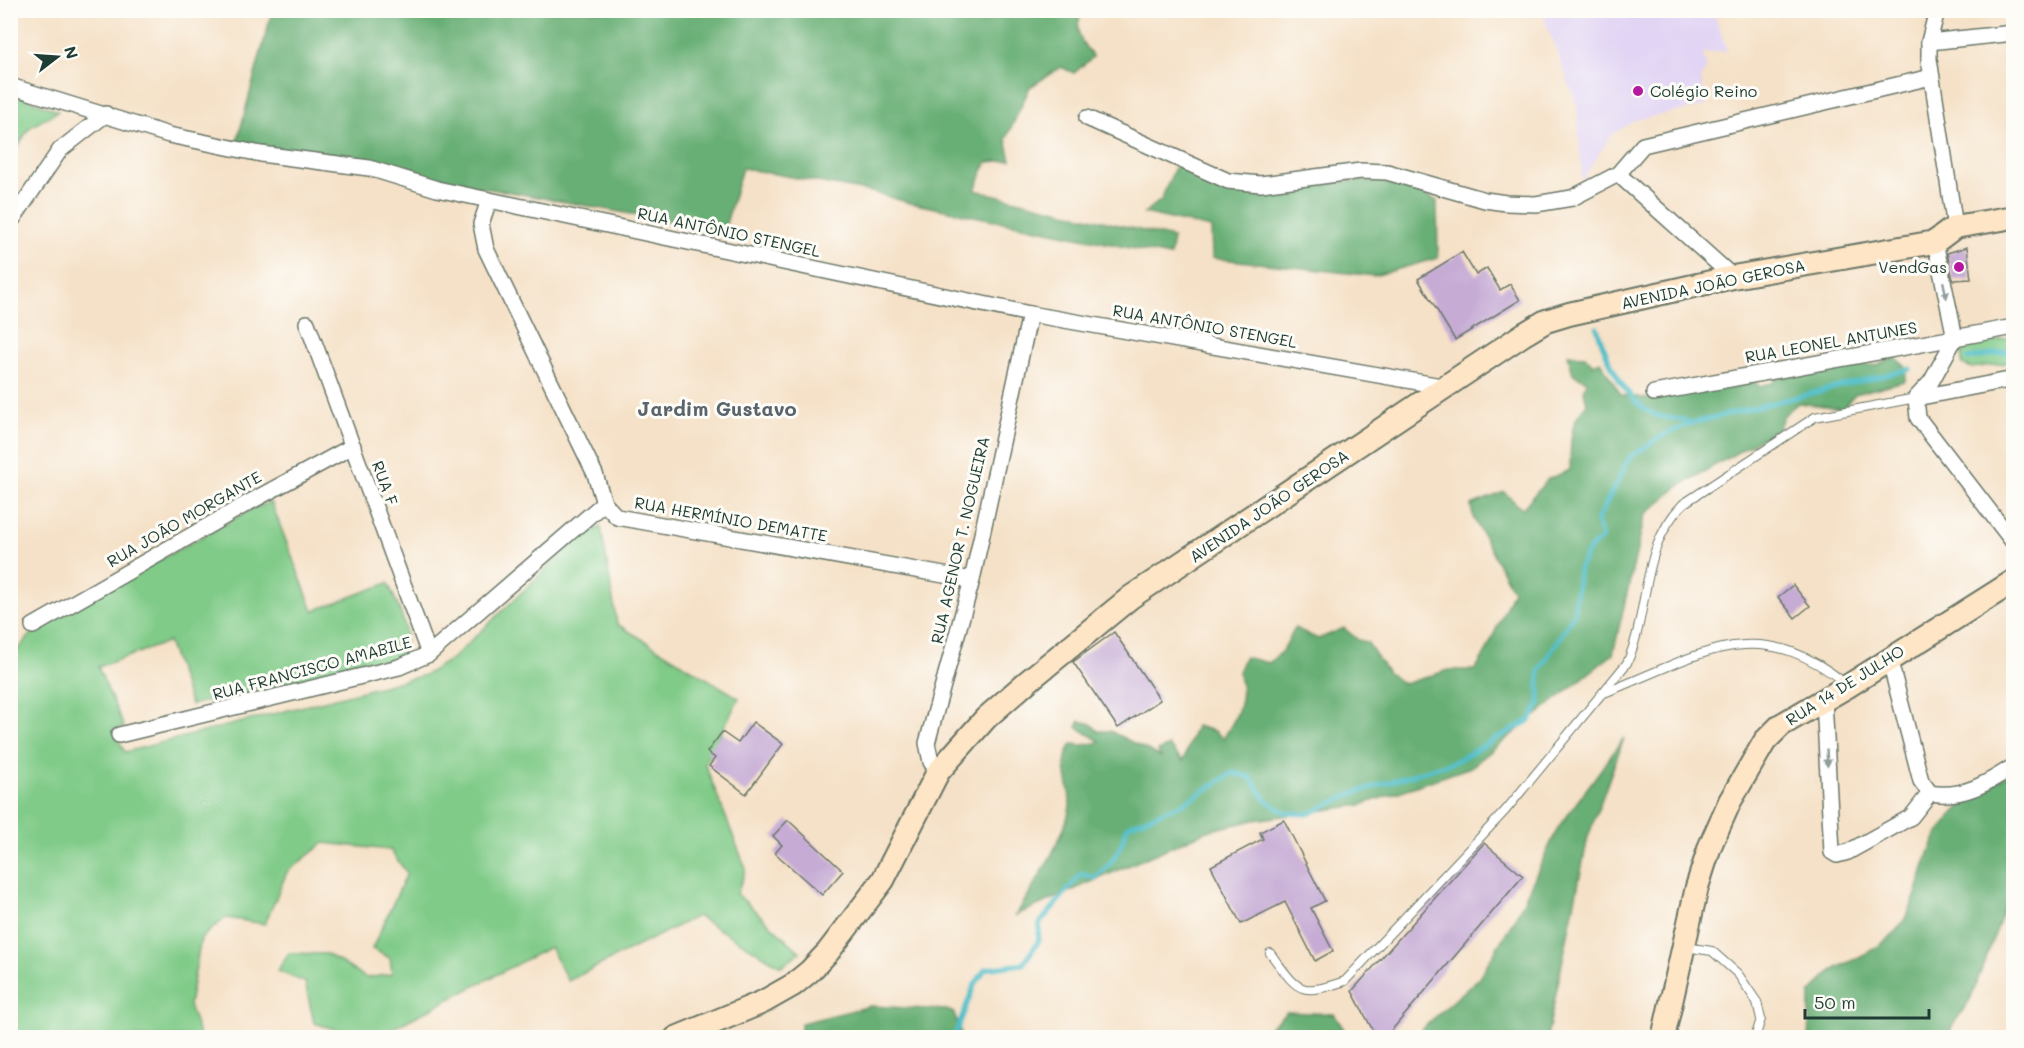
<svg xmlns="http://www.w3.org/2000/svg" width="2024" height="1048" viewBox="0 0 2024 1048" font-family="Mali,sans-serif">
	<rect width="100%" height="100%" fill="#fdfcf7"/>
	<filter id="ink" filterUnits="userSpaceOnUse"><feTurbulence type="fractalNoise" baseFrequency=".0167" numOctaves="2"/><feDisplacementMap in="SourceGraphic" scale="12" xChannelSelector="R" yChannelSelector="G"/><feConvolveMatrix kernelMatrix="1 2 1 2 8 2 1 2 1" color-interpolation-filters="sRGB"/></filter>
	<filter id="wash" filterUnits="userSpaceOnUse"><feTurbulence type="fractalNoise" baseFrequency=".008" numOctaves="4" result="noise"/><feDisplacementMap in="SourceGraphic" scale="24" xChannelSelector="R" yChannelSelector="G"/><feGaussianBlur stdDeviation="1.35" result="paint"/><feColorMatrix in="noise" values="0 0 0 0 0 0 0 0 0 0 0 0 0 0 0 0 0 1.4 0 .05"/><feComposite in="paint" operator="in"/></filter>
	<g filter="url(#wash)">
		<rect width="100%" height="100%" fill="#f5e1c7"/>
		<path fill="#e1d4f4" d="M1570,10L1713,11L1727,51L1702,53L1707,68L1701,78L1706,106L1635,120L1611,135L1582,181L1577,105L1543,15Z"/>
		<g fill="#80cb88" stroke="#50845e" stroke-width="1.5">
			<path d="M11,92L58,111L29,128L11,158Z"/>
			<path d="M2013,337V362L1972,368L1962,364V352L1976,344Z"/>
			<path d="M271,502L313,611L388,583C398,607 416,636 398,659L191,705L168,642L98,667L124,727L113,730L125,752L425,675L453,658L569,547L585,534L601,527L617,624L739,698L705,764L746,869L737,894L800,952L781,966L697,916L568,981L550,947L376,1037H347V1033L314,1023L305,982L277,971L289,953L327,954L366,978L392,974L390,958L372,949L407,873L390,850L324,843L287,872L265,924L226,918L201,938L189,1005L200,1037H11L10,653L19,648L37,628L252,509Z"/>
		</g>
		<g fill="#68af74" stroke="#447654" stroke-width="1.5">
			<path d="M272,11H1083C1072,29 1081,42 1093,57L1074,73L1061,67L1030,87L1006,139L1011,160L987,162L975,190L1173,238L1170,256L910,203L872,192L742,168L724,231L504,191L459,185L349,157L236,145Z"/>
			<path d="M1176,165C1204,177 1232,191 1263,191C1276,192 1291,188 1304,187C1362,179 1383,174 1437,201L1438,258L1374,276L1212,258L1211,228L1144,213L1161,200Z"/>
			<path d="M1568,355L1585,356L1593,365L1600,361L1621,395L1652,399L1752,380L1759,386L1773,383L1777,378L1817,369L1833,371L1839,366L1878,365L1895,357L1907,368L1905,381L1855,394L1843,408L1798,403L1784,415L1778,429L1679,486L1645,515L1613,654L1471,767L1361,805L1254,820L1207,831L1016,915C1031,890 1070,830 1070,803C1070,781 1058,764 1072,744L1083,745L1101,742L1077,727L1080,721L1091,724L1098,731H1110L1161,757L1158,751L1169,746L1183,761L1196,726L1214,731L1223,738C1231,728 1239,712 1241,699C1245,679 1232,679 1245,657L1269,663L1283,650L1295,628L1318,639L1344,628L1358,640L1367,642L1388,673L1404,684L1449,670H1475L1486,652L1513,591L1473,517L1471,505L1504,492L1522,509L1548,479L1570,470C1571,445 1568,423 1587,404L1584,391L1587,381L1573,374Z"/>
			<path d="M1624,738L1588,837L1547,1037H1413L1479,978L1517,915L1558,828Z"/>
			<path d="M2013,771V887L1970,1000L1952,1026L1948,1037L1809,1038L1810,994C1817,987 1824,976 1832,971C1858,956 1880,951 1900,926C1918,902 1920,873 1932,846C1951,804 1979,795 2013,771Z"/>
			<path d="M870,1006L947,1010L954,1013L962,1037H801V1023Z"/>
			<path d="M1287,1012L1334,1014L1349,1037H1259Z"/>
		</g>
		<g fill="none" stroke-linecap="round" stroke-linejoin="round">
			<g stroke="#4fbdc7" stroke-width="5">
				<path d="M1597,328C1606,358 1625,403 1656,415C1669,420 1679,417 1692,423L1910,369"/>
				<path d="M1968,359L2014,350"/>
				<path d="M954,1038L974,986L985,969L1023,964L1038,942L1040,923L1081,874L1095,878C1113,863 1122,848 1127,826L1184,803L1233,773L1250,777L1267,801L1286,813L1308,814L1354,793L1454,762L1530,720L1539,704V671L1574,614L1579,569L1588,551L1602,538L1597,521L1630,457L1665,434L1692,423"/>
			</g>
		</g>
		<g id="blocks">
			<g fill="#c6acd5">
				<path d="M1967,247L1971,279L1953,280L1947,253Z"/>
				<path d="M1462,252L1476,275L1487,268L1500,290L1510,284L1520,300L1455,340L1418,279Z"/>
				<path d="M1793,585L1810,606L1795,618L1778,597Z"/>
				<path d="M1114,632L1160,700L1118,728L1073,662Z"/>
				<path d="M753,722L783,744L746,794L709,766L715,758L707,752L722,732L738,743Z"/>
				<path d="M788,820L843,871L822,895L775,853L782,845L773,836Z"/>
				<path d="M1284,820L1325,901L1311,908L1333,951L1315,961L1285,902L1241,924L1211,866L1263,839L1260,832Z"/>
				<path d="M1484,843L1523,876L1385,1038H1377L1352,991Z"/>
			</g>
		</g>
	</g>
	<g filter="url(#ink)">
		<use href="#blocks" fill-opacity="0" stroke="#6a7667" stroke-width="1.5"/>
		<g fill="none" stroke-linecap="round" stroke-linejoin="round">
			<defs>
				<g id="lane">
					<path d="M1604,693C1697,657 1756,610 1846,684"/>
					<path d="M1685,947L1712,951L1738,974L1757,1002L1761,1019L1755,1038"/>
					<path d="M1270,953C1299,991 1298,997 1345,981L1505,811L1627,663C1650,611 1640,547 1683,504L1815,417L1916,398"/>
				</g>
				<g id="street">
					<path d="M1937,10L1929,42V59L1955,227"/>
					<path d="M1929,42L2014,33"/>
					<path d="M10,86L169,135L261,154L369,168L437,189L1030,314L1447,387"/>
					<path d="M1087,118L1228,181L1261,184L1361,171L1387,172L1485,200L1506,203L1536,204L1572,198L1618,174L1643,145L1931,77"/>
					<path d="M1618,174L1733,277"/>
					<path d="M489,200L481,224L486,249L595,474L604,503L617,517L972,580"/>
					<path d="M10,223L60,150L106,114"/>
					<path d="M307,323L429,654"/>
					<path d="M1654,393L2014,327"/>
					<path d="M1916,398L1918,418L2014,543"/>
					<path d="M1916,398L1931,382L1955,338L1935,242"/>
					<path d="M1916,398L2014,379"/>
					<path d="M33,626L248,503L353,446"/>
					<path d="M1889,658L1921,781L1930,793C1962,799 1988,783 2014,766"/>
					<path d="M1824,700L1832,852L1837,855L1848,852L1911,817L1930,793"/>
					<path d="M119,735L399,667L429,654L604,503"/>
					<path d="M938,772L931,762L927,743L972,580L1030,314"/>
				</g>
				<g id="secondary">
					<path d="M676,1038L763,1002L793,985L810,971L828,952L883,880L938,772L986,718L1027,682L1131,597L1524,334L1546,321L1569,314L1733,277L1935,242L1955,227L2014,217"/>
					<path d="M1663,1038L1697,887L1710,846L1730,801L1765,741L1781,725L1848,686L2014,581"/>
				</g>
			</defs>
			<use href="#lane" stroke="#6a7667" stroke-width="10"/>
			<use href="#street" stroke="#6a7667" stroke-width="18"/>
			<use href="#secondary" stroke="#6a7667" stroke-width="26"/>
			<use href="#lane" stroke="#fff" stroke-width="8"/>
			<use href="#street" stroke="#fff" stroke-width="15"/>
			<use href="#secondary" stroke="#fee5c5" stroke-width="22"/>
		</g>
		<defs><path id="oneway-solid" d="M-6-.8H1V-3.2L6.5 0L1 3.2V.8H-6Z" transform="scale(1.5)"/></defs>
		<g fill="#8f9e9a">
			<use href="#oneway-solid" transform="translate(1945 290) rotate(78)"/>
			<use href="#oneway-solid" transform="translate(1827 758) rotate(87)"/>
		</g>
	</g>
	<g fill="#b5179e" stroke="#fdfcf7" stroke-width="2">
		<circle cx="1638" cy="91" r="6"/>
		<circle cx="1959" cy="267" r="6"/>
	</g>
	<g text-anchor="middle" stroke-width="6" stroke-linejoin="round" paint-order="stroke">
		<g font-size="16" fill="#1f3d34" stroke="#fdfcf7" text-anchor="start">
			<text x="1650" y="97">Colégio Reino</text>
			<text x="1947" y="273" text-anchor="end">VendGas</text>
		</g>
		<g font-size="16" fill="#1f3d34" stroke="#fdfcf7">
			<text transform="translate(729 232) rotate(12)" y="6">RUA ANTÔNIO STENGEL</text>
			<text transform="translate(1713 284) rotate(-12)" y="6">AVENIDA JOÃO GEROSA</text>
			<text transform="translate(1205 326) rotate(10)" y="6">RUA ANTÔNIO STENGEL</text>
			<text transform="translate(1831 342) rotate(-10)" y="6">RUA LEONEL ANTUNES</text>
			<text transform="translate(385 483) rotate(70)" y="6">RUA F</text>
			<text transform="translate(1269 506) rotate(-34)" y="6">AVENIDA JOÃO GEROSA</text>
			<text transform="translate(184 519) rotate(-30)" y="6">RUA JOÃO MORGANTE</text>
			<text transform="translate(731 519) rotate(10)" y="6">RUA HERMÍNIO DEMATTE</text>
			<text transform="translate(960 540) rotate(-77)" y="6">RUA AGENOR T. NOGUEIRA</text>
			<text transform="translate(312 668) rotate(-15)" y="6">RUA FRANCISCO AMABILE</text>
			<text transform="translate(1845 685) rotate(-32)" y="6">RUA 14 DE JULHO</text>
		</g>
		<g font-size="20" font-weight="bold" fill="#59646c" stroke="#fdfcf7">
			<text x="717" y="416">Jardim Gustavo</text>
		</g>
	</g>
	<rect width="2024" height="1048" fill="none" stroke="#fdfcf7" stroke-width="36"/>
	<g transform="translate(57 57) rotate(73)" stroke="#fdfcf7" stroke-width="4.5" paint-order="stroke">
	<path d="M0-4.5L10 22L0 15L-10 22Z" fill="#1f3d34"/>
	<text y="-9" font-size="16" font-weight="bold" text-anchor="middle" fill="#1f3d34">N</text>
	</g>
	<path d="M1805 1009v9h124v-9" fill="none" stroke="#1f3d34" stroke-width="3"/>
	<text x="1814" y="1009" font-size="18" fill="#1f3d34" stroke="#fdfcf7" stroke-width="4.5" paint-order="stroke">50 m</text>
</svg>
